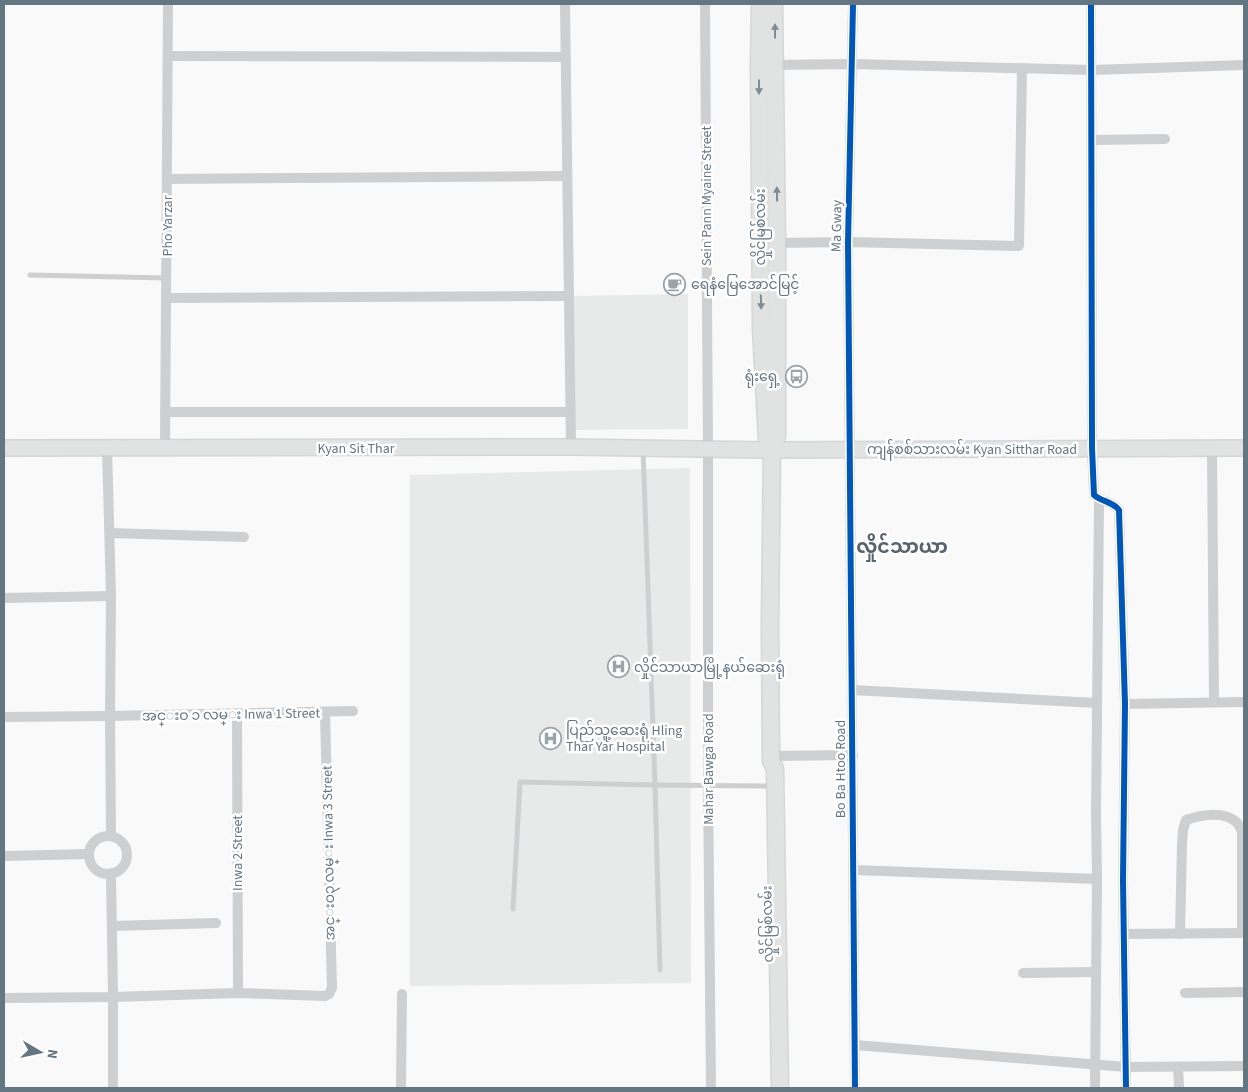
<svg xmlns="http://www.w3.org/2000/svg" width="1248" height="1092" viewBox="0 0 1248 1092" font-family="'Source Sans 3','Noto Sans Myanmar',sans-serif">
	<rect width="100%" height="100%" fill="#f9f9f9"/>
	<g fill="#e8e9e9">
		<path d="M688,294V429L570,430L568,296Z"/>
		<path d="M690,468L691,983L410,986V475Z"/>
	</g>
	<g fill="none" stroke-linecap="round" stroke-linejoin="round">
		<defs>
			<path id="secondary" d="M4,448L571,447L772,450L1244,448"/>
			<g id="primary">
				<path d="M760,4L759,66L761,329L767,439L769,443"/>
				<path d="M774,4L777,242V436L772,450L770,626L771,761L775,769L780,1088"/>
			</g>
		</defs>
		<use href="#secondary" stroke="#d5d6d7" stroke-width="18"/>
		<use href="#primary" stroke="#d5d6d7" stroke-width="19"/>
		<g stroke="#cecfd0" stroke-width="5">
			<path d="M30,275L166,278"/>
			<path d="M513,909L520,782L655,785L643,449"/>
			<path d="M660,970L655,785L766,786L773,785"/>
		</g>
		<g stroke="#cecfd0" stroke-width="10">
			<path d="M565,4L571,447"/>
			<path d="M705,4L708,449V785L711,1088"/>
			<path d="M853,4L848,242L855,1088"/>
			<path d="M1091,4L1092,448L1094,495C1102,502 1112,501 1119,510L1125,704L1123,880L1126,1088"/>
			<path d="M168,56L565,57"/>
			<path d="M770,65L853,64L1092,70L1244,65"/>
			<path d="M1092,140L1165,139"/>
			<path d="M167,179L567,176"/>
			<path d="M773,243L848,242L1019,246L1022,69"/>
			<path d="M166,298L568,296"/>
			<path d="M165,412H570"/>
			<path d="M107,448L111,596L110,716L111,836"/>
			<path d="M165,448L168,4"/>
			<path d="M1212,448L1214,702"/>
			<path d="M110,533L244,537"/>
			<path d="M4,598L111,596"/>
			<path d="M852,690L1097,703"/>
			<path d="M1125,704L1244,702"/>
			<path d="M237,714L238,993"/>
			<path d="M4,717L110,716L353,711"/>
			<path d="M771,756L853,755"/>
			<circle cx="108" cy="855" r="19"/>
			<path d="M4,856L89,854"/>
			<path d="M854,870L1097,879"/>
			<path d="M111,873L113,997V1088"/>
			<path d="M113,926L216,923"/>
			<path d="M1124,934L1244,933"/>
			<path d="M1180,934L1182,844L1183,830L1186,820C1200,815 1222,811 1235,821C1238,823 1240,827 1242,831V933"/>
			<path d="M1023,973L1096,972"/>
			<path d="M1185,993L1244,992"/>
			<path d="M4,998L113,997L238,993L325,996L329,994L332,988L325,712"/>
			<path d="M855,1045L1126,1067L1244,1066"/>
			<path d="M1178,1067L1179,1088"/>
			<path d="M401,1088L402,994"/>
			<path d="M1095,1088L1097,879L1096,815L1099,500"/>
		</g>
		<use href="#secondary" stroke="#e1e2e2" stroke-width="15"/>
		<use href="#primary" stroke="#e1e2e2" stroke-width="16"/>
		<defs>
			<g id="cycleway">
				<path d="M853,4L848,242L855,1088"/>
				<path d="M1091,4L1092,448L1094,495C1102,502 1112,501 1119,510L1125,704L1123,880L1126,1088"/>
			</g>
		</defs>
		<use href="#cycleway" stroke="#fff" stroke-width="9"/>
		<use href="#cycleway" stroke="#0057b8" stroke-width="6"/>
	</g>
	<defs><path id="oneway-solid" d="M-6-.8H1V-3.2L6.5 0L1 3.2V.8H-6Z" transform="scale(1.25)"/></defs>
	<g fill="#7e8c96">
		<use href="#oneway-solid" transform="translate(775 31) rotate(-90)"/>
		<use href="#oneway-solid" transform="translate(759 87) rotate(90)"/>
		<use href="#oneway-solid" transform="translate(777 194) rotate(-91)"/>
		<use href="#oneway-solid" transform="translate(761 302) rotate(89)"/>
	</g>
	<defs>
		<symbol id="cafe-ring" viewBox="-11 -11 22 22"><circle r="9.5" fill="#fff" stroke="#99a4ac" stroke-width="1.5"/><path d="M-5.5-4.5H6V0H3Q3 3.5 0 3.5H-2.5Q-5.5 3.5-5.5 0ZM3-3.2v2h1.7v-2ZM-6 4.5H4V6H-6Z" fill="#99a4ac"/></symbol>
		<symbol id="bus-ring" viewBox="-11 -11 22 22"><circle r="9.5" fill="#fff" stroke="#99a4ac" stroke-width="1.5"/><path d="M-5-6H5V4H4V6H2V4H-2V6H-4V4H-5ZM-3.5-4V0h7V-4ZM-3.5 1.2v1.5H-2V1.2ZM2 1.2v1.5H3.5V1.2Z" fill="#99a4ac"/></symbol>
		<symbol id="hospital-ring" viewBox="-11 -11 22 22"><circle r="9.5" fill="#fff" stroke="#99a4ac" stroke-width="1.5"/><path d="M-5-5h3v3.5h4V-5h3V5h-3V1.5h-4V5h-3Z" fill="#99a4ac"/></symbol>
	</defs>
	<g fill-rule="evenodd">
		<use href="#cafe-ring" x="662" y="272" width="25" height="25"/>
		<use href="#bus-ring" x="784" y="364" width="25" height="25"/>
		<use href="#hospital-ring" x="606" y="654" width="25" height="25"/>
		<use href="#hospital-ring" x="538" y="726" width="25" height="25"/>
	</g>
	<g text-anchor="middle" stroke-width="5" stroke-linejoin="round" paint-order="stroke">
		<g font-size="14" fill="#657683" stroke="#fff">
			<text transform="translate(706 196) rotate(-90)" y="5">Sein Pann Myaine Street</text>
			<text transform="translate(167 226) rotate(-90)" y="5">Pho Yarzar</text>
			<text transform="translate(836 226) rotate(-89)" y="5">Ma Gway</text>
			<text transform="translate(760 227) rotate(-90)" y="5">လှိုင်မြစ်လမ်း</text>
			<text x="356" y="453">Kyan Sit Thar</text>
			<text x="972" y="454">ကျန်စစ်သားလမ်း Kyan Sitthar Road</text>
			<text transform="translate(231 714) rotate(-1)" y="5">အင္းဝ ၁ လမ္း Inwa 1 Street</text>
			<text transform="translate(708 769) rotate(-90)" y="5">Mahar Bawga Road</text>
			<text transform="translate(840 769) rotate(-90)" y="5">Bo Ba Htoo Road</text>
			<text transform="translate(237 853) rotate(-90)" y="5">Inwa 2 Street</text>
			<text transform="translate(328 853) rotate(-91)" y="5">အင္းဝ၃ လမ္း Inwa 3 Street</text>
			<text transform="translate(767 924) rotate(-91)" y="5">လှိုင်မြစ်လမ်း</text>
		</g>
		<g font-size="14" fill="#657683" stroke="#fff" text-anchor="start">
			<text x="691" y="289">ရေနံမြေအောင်မြင့်</text>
			<text x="780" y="381" text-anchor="end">ရုံးရှေ့</text>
			<text x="634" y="672">လှိုင်သာယာမြို့နယ်ဆေးရုံ</text>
			<text x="566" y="735">ပြည်သူ့ဆေးရုံ Hling<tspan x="566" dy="16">Thar Yar Hospital</tspan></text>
		</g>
		<g font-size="19" font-weight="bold" fill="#57646e" stroke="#fff">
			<text x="902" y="553">လှိုင်သာယာ</text>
		</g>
	</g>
	<rect width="1248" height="1092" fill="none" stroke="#657683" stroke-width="10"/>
	<g transform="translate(40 1052) rotate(99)" stroke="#ffffff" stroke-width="4" paint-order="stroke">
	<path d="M0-4L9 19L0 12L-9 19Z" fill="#657683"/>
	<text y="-8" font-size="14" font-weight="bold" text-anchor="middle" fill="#657683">N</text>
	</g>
</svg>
